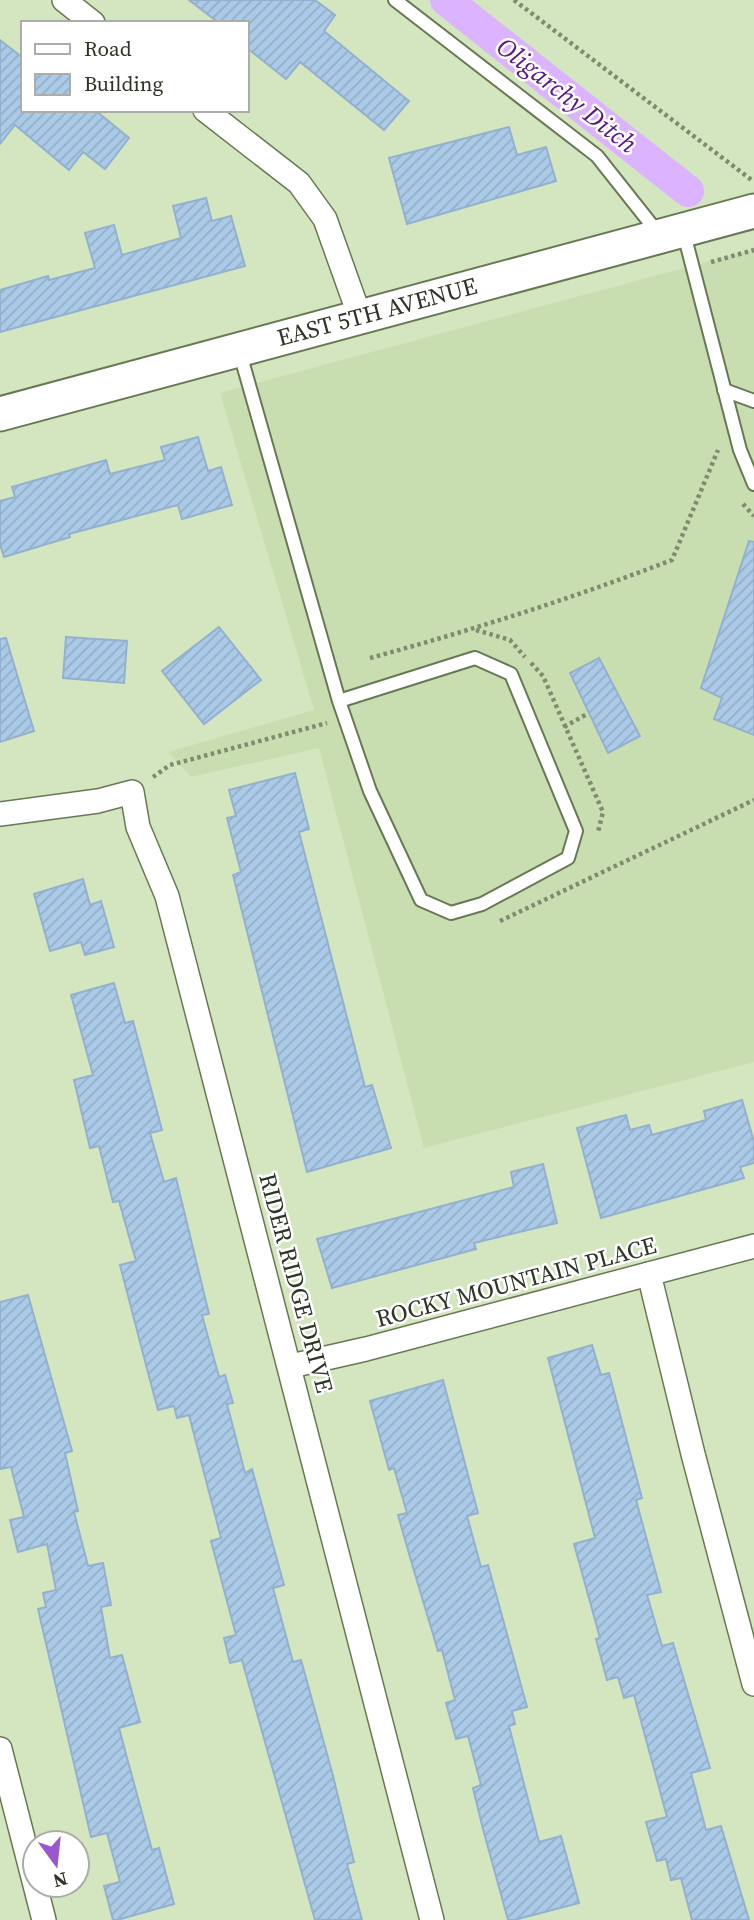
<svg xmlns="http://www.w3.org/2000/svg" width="754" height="1920" viewBox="0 0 754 1920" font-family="'Source Serif 4',serif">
	<defs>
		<pattern id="building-hatch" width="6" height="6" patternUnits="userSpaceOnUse" patternTransform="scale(1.75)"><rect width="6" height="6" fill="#aacae8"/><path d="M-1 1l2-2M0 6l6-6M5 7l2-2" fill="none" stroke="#93aec7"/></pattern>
	</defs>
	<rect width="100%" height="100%" fill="#d4e6bf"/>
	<path fill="#c9deb0" d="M754,249V1062L424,1148L319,748L191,777L168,752L314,710L220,393Z"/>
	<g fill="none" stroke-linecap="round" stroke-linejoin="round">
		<path stroke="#dbb3ff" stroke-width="32" d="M446,0L688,191"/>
	</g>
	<g fill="url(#building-hatch)" stroke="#93b1cf" stroke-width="2">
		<path d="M189,0H315L335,15L324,31L409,101L384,130L300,62L286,79L247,48V23H219Z"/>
		<path d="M0,40L23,58V110H95L129,138L105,169L83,152L69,170L15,125L0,144Z"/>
		<path d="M509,127L517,155L546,147L556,181L407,224L389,158Z"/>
		<path d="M206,198L212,221L231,216L245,266L0,332V290L48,276L49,280L95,268L85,233L114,225L122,255L181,238L173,206Z"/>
		<path d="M198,437L208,471L221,467L232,505L182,519L178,505L69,534L70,537L4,557L0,544V501L15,497L12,487L106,460L110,474L165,460L161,447Z"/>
		<path d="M749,541L754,542V735L714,719L722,698L701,688Z"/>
		<path d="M219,627L261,680L204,724L162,671Z"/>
		<path d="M66,637L127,641L124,683L63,678Z"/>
		<path d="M6,638L34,731L0,742V639Z"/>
		<path d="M599,658L640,736L608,753L570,673Z"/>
		<path d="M295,773L309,829L299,832L365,1087L372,1085L391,1148L307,1172L233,875L241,872L227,818L236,816L229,790Z"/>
		<path d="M83,879L90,905L101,901L114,947L85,955L81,942L50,951L34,894Z"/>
		<path d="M114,983L125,1023L133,1021L162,1130L150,1133L164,1182L176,1178L209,1314L202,1315L219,1377L225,1375L233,1403L227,1404L245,1473L252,1469L284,1585L273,1588L293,1662L301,1660L332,1772L354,1862L347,1864L362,1920H315L242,1660L230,1663L224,1638L236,1635L211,1541L221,1538L189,1415L177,1418L174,1406L158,1410L146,1365L120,1265L136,1261L119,1201L113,1202L99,1146L90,1148L74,1080L93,1075L71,995Z"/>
		<path d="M742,1100L754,1142V1163L740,1167L744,1178L601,1218L577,1128L626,1115L630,1130L649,1125L652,1135L706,1120L704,1111Z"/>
		<path d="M543,1164L557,1223L474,1243L476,1249L332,1288L317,1239L514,1187L511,1172Z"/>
		<path d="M28,1295L72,1451L65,1453L78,1511L74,1512L88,1566L103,1563L111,1605L101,1607L110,1658L122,1655L140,1722L119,1728L152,1850L159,1848L174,1904L117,1920H113L104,1886L120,1882L107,1833L91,1837L38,1609L46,1607L43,1593L56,1590L47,1544L18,1552L10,1520L24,1517L11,1467L0,1469V1302Z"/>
		<path d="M592,1345L601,1375L609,1373L642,1498L636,1500L661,1592L647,1595L662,1646L673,1643L710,1768L691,1773L706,1830L721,1826L749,1920H692L681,1878L671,1880L666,1859L657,1861L646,1822L667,1817L634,1695L624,1698L618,1677L607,1680L596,1639L600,1638L574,1544L595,1538L548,1358Z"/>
		<path d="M443,1380L478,1513L467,1516L481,1567L488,1565L527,1707L512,1711L515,1724L509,1726L539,1842L561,1836L579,1903L514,1920H508L483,1829L473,1788L481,1785L468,1736L456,1739L446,1703L455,1700L442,1650L438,1651L412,1564L398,1515L407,1513L394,1468L389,1470L370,1401Z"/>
	</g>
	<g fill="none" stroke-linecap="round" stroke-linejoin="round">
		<defs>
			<g id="lane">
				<path d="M395,0L597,156L658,233"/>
				<path d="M683,230L740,450L754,484"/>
				<path d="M239,350L339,701L370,791L421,900L451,913L482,904L568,858L576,831L511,674L475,658L339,701"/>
				<path d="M724,390L754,401"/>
			</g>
			<g id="street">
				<path d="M64,0L93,23"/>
				<path d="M205,110L299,183L325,219L360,317"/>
				<path d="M0,814L98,801L132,792L138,827L167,896L432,1920"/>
				<path d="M649,1274L693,1454L754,1684"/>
				<path d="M291,1366L366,1349L754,1246"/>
				<path d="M0,1749L44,1920"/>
			</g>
			<path id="secondary" d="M0,414L754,211"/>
		</defs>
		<use href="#lane" stroke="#687855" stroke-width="16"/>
		<use href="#street" stroke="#687855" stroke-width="26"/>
		<use href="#secondary" stroke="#687855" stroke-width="37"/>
		<g stroke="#7f8b71" stroke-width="4.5" stroke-dasharray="3.5 3.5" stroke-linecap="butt">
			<path d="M514,0L753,181"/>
			<path d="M711,262L754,250"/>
			<path d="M743,504L754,516"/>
			<path d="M476,630L510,640L525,657"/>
			<path d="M370,658C473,630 573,598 672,560L718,450"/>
			<path d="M531,663L543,676L603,812L598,832"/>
			<path d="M564,727L587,714"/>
			<path d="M153,777L170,765L327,723"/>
			<path d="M500,921L754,800"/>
		</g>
		<use href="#lane" stroke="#fff" stroke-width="12"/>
		<use href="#street" stroke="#fff" stroke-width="23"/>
		<use href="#secondary" stroke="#fff" stroke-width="33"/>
	</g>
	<g text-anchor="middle" stroke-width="5" stroke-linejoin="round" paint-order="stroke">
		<g font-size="24" fill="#2e3526" stroke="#fff">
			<text transform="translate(377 312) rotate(-15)" y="8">EAST 5TH AVENUE</text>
			<text transform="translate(516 1282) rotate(-15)" y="8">ROCKY MOUNTAIN PLACE</text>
			<text transform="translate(296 1283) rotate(75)" y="8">RIDER RIDGE DRIVE</text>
		</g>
		<g font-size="26" font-style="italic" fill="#5b1885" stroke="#fff">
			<text transform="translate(567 95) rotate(38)" y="9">Oligarchy Ditch</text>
		</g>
	</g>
	<rect x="21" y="21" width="228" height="91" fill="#ffffff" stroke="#abaea8" stroke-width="2"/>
	<rect x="35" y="44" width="35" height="10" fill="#ffffff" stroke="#abaea8" stroke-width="2"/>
	<text x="84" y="56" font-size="21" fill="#2e3526">Road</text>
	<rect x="35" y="74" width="35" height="21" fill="url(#building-hatch)" stroke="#abaea8" stroke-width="2"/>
	<text x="84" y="91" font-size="21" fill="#2e3526">Building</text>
	<g transform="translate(56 1864) rotate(165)"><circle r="33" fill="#ffffff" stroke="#abaea8" stroke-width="2"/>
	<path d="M0-5L12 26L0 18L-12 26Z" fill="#9b58cd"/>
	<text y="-10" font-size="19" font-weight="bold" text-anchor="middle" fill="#2e3526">N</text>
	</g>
</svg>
